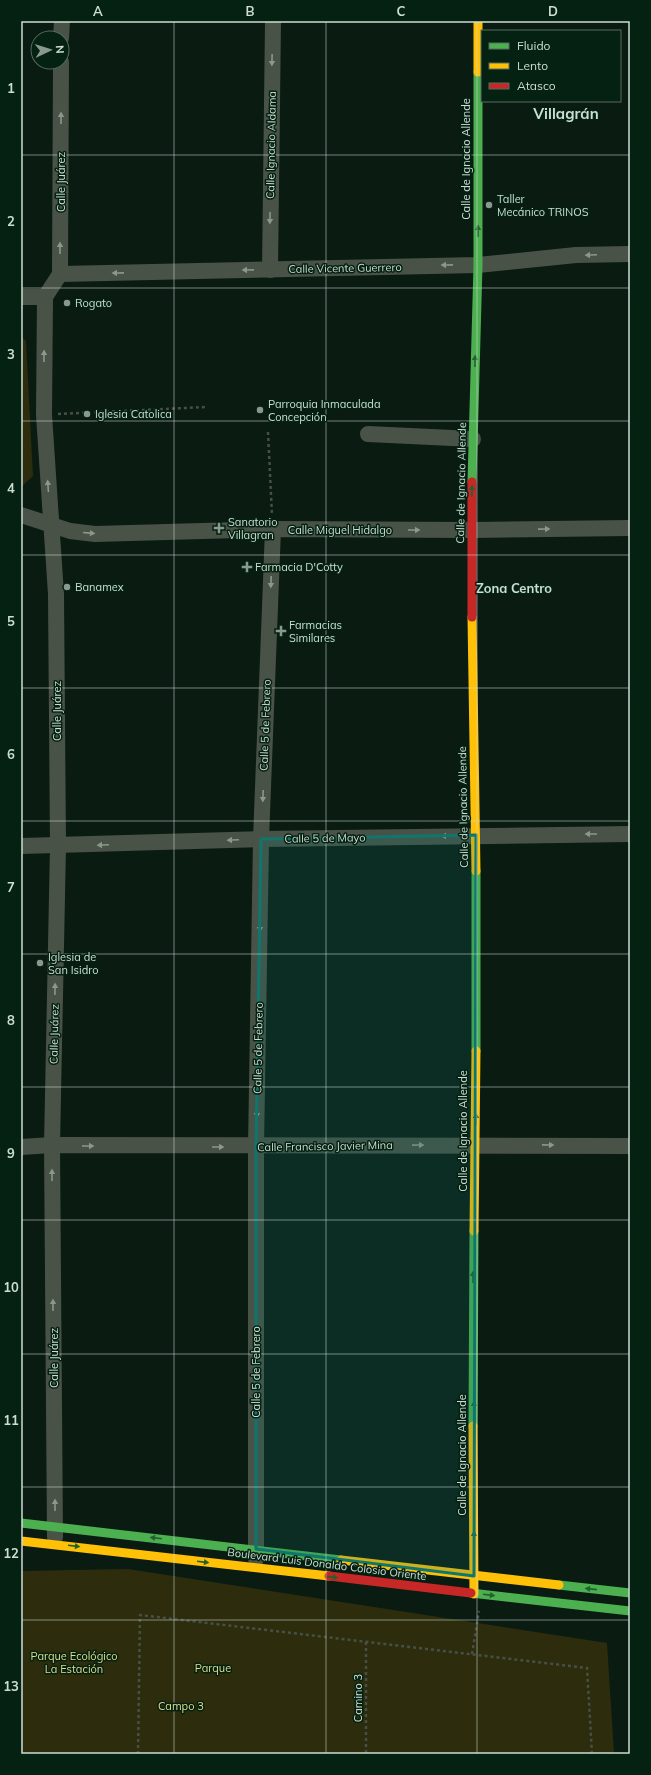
<svg xmlns="http://www.w3.org/2000/svg" width="651" height="1775" viewBox="0 0 651 1775" font-family="Mulish,sans-serif">
	<rect width="100%" height="100%" fill="#0a1b12"/>
	<g fill="#2d2d0d">
		<path d="M21,337L26,341L33,476L21,487Z"/>
		<path d="M128,1569L607,1643L614,1754H21V1571Z"/>
	</g>
	<g fill="none" stroke-linecap="round" stroke-linejoin="round">
		<g stroke="#475046" stroke-width="2.5" stroke-dasharray="3 3" stroke-linecap="butt">
			<path d="M58,414L206,407"/>
			<path d="M268,432L272,515"/>
			<path d="M366,1642V1754"/>
			<path d="M472,1654L479,1611"/>
			<path d="M138,1754L140,1615L587,1668L592,1754"/>
		</g>
		<g stroke="#495247" stroke-width="16">
			<path d="M61,38L62,21"/>
			<path d="M270,270L273,21"/>
			<path d="M60,274L478,265L576,255L630,254"/>
			<path d="M21,297H45"/>
			<path d="M45,297L44,415L56,594L58,846L52,1145L55,1537"/>
			<path d="M45,297L60,274L61,62"/>
			<path d="M368,434L473,439"/>
			<path d="M21,515L70,531L95,534L273,529L471,530L630,528"/>
			<path d="M21,846L261,839L630,834"/>
			<path d="M21,1147L52,1145C245,1147 437,1144 630,1146"/>
			<path d="M256,1559V1147L261,839L273,529"/>
		</g>
		<g stroke="#4caf50" stroke-width="9">
			<path d="M472,482L478,265V72"/>
			<path d="M476,871V1051"/>
			<path d="M473,1426L474,1231"/>
			<path d="M21,1523L341,1560"/>
			<path d="M559,1585L630,1593"/>
			<path d="M471,1593L630,1611"/>
		</g>
		<g stroke="#ffc107" stroke-width="9">
			<path d="M478,21V72"/>
			<path d="M472,617L476,871"/>
			<path d="M474,1231L476,1051"/>
			<path d="M473,1426L474,1594"/>
			<path d="M21,1541L329,1576"/>
			<path d="M341,1560L559,1585"/>
		</g>
		<g stroke="#c62828" stroke-width="9">
			<path d="M472,482V617"/>
			<path d="M329,1576L471,1593"/>
		</g>
	</g>
	<defs><path id="oneway-solid" d="M-6-.8H1V-3.2L6.5 0L1 3.2V.8H-6Z"/></defs>
	<g fill="#8b988d">
		<use href="#oneway-solid" transform="translate(272 60) rotate(91)"/>
		<use href="#oneway-solid" transform="translate(61 118) rotate(-90)"/>
		<use href="#oneway-solid" transform="translate(270 218) rotate(91)"/>
		<use href="#oneway-solid" transform="translate(60 248) rotate(-90)"/>
		<use href="#oneway-solid" transform="translate(591 255) rotate(178)"/>
		<use href="#oneway-solid" transform="translate(447 265) rotate(179)"/>
		<use href="#oneway-solid" transform="translate(248 270) rotate(179)"/>
		<use href="#oneway-solid" transform="translate(118 273) rotate(179)"/>
		<use href="#oneway-solid" transform="translate(44 356) rotate(-89)"/>
		<use href="#oneway-solid" transform="translate(48 486) rotate(-94)"/>
		<use href="#oneway-solid" transform="translate(544 529) rotate(-1)"/>
		<use href="#oneway-solid" transform="translate(414 530)"/>
		<use href="#oneway-solid" transform="translate(89 533) rotate(5)"/>
		<use href="#oneway-solid" transform="translate(271 582) rotate(92)"/>
		<use href="#oneway-solid" transform="translate(263 796) rotate(92)"/>
		<use href="#oneway-solid" transform="translate(591 834) rotate(180)"/>
		<use href="#oneway-solid" transform="translate(447 836) rotate(179)"/>
		<use href="#oneway-solid" transform="translate(233 840) rotate(178)"/>
		<use href="#oneway-solid" transform="translate(103 845) rotate(178)"/>
		<use href="#oneway-solid" transform="translate(260 926) rotate(91)"/>
		<use href="#oneway-solid" transform="translate(55 989) rotate(-89)"/>
		<use href="#oneway-solid" transform="translate(257 1112) rotate(91)"/>
		<use href="#oneway-solid" transform="translate(418 1145) rotate(-1)"/>
		<use href="#oneway-solid" transform="translate(548 1145) rotate(1)"/>
		<use href="#oneway-solid" transform="translate(88 1146)"/>
		<use href="#oneway-solid" transform="translate(218 1147)"/>
		<use href="#oneway-solid" transform="translate(52 1175) rotate(-90)"/>
		<use href="#oneway-solid" transform="translate(53 1305) rotate(-90)"/>
		<use href="#oneway-solid" transform="translate(55 1505) rotate(-90)"/>
	</g>
	<g fill="#24612e">
		<use href="#oneway-solid" transform="translate(478 231) rotate(-90)"/>
		<use href="#oneway-solid" transform="translate(475 361) rotate(-89)"/>
		<use href="#oneway-solid" transform="translate(472 491) rotate(-89)"/>
		<use href="#oneway-solid" transform="translate(476 1119) rotate(-91)"/>
		<use href="#oneway-solid" transform="translate(473 1277) rotate(-90)"/>
		<use href="#oneway-solid" transform="translate(474 1407) rotate(-90)"/>
		<use href="#oneway-solid" transform="translate(474 1537) rotate(-90)"/>
		<use href="#oneway-solid" transform="translate(156 1538) rotate(-173)"/>
		<use href="#oneway-solid" transform="translate(74 1546) rotate(7)"/>
		<use href="#oneway-solid" transform="translate(203 1562) rotate(7)"/>
		<use href="#oneway-solid" transform="translate(332 1577) rotate(7)"/>
		<use href="#oneway-solid" transform="translate(591 1589) rotate(-174)"/>
		<use href="#oneway-solid" transform="translate(489 1595) rotate(7)"/>
	</g>
	<path fill="#0f766e" fill-opacity="0.2" stroke="#0f766e" stroke-width="3" stroke-linejoin="round" d="M476,835L474,1576L256,1549V1147L261,839Z"/>
	<path fill="none" stroke="#cdddd3" stroke-width="1" stroke-opacity="0.55" d="M174,21V1754M326,21V1754M477,21V1754M21,155H630M21,288H630M21,421H630M21,555H630M21,688H630M21,821H630M21,954H630M21,1087H630M21,1220H630M21,1354H630M21,1487H630M21,1620H630"/>
	<g fill="#89998f" stroke="#042112" stroke-width="1.5">
		<circle cx="489" cy="205" r="4"/>
		<circle cx="67" cy="303" r="4"/>
		<circle cx="260" cy="410" r="4"/>
		<circle cx="87" cy="414" r="4"/>
		<path d="M217 522h4v4h4v4h-4v4h-4v-4h-4v-4h4z"/>
		<path d="M245 561h4v4h4v4h-4v4h-4v-4h-4v-4h4z"/>
		<circle cx="67" cy="587" r="4"/>
		<path d="M279 625h4v4h4v4h-4v4h-4v-4h-4v-4h4z"/>
		<circle cx="40" cy="963" r="4"/>
	</g>
	<g text-anchor="middle" stroke-width="3" stroke-linejoin="round" paint-order="stroke">
		<g font-size="11" fill="#cdddd3" stroke="#042112">
			<text transform="translate(271 145) rotate(-89)" y="4">Calle Ignacio Aldama</text>
			<text transform="translate(466 159) rotate(-90)" y="4">Calle de Ignacio Allende</text>
			<text transform="translate(61 182) rotate(-90)" y="4">Calle Juárez</text>
			<text transform="translate(345 268) rotate(-1)" y="4">Calle Vicente Guerrero</text>
			<text transform="translate(461 483) rotate(-89)" y="4">Calle de Ignacio Allende</text>
			<text x="340" y="534">Calle Miguel Hidalgo</text>
			<text transform="translate(57 711) rotate(-90)" y="4">Calle Juárez</text>
			<text transform="translate(265 725) rotate(-88)" y="4">Calle 5 de Febrero</text>
			<text transform="translate(463 807) rotate(-91)" y="4">Calle de Ignacio Allende</text>
			<text transform="translate(325 838) rotate(-1)" y="4">Calle 5 de Mayo</text>
			<text transform="translate(54 1034) rotate(-89)" y="4">Calle Juárez</text>
			<text transform="translate(258 1048) rotate(-89)" y="4">Calle 5 de Febrero</text>
			<text transform="translate(463 1131) rotate(-90)" y="4">Calle de Ignacio Allende</text>
			<text transform="translate(325 1146) rotate(-1)" y="4">Calle Francisco Javier Mina</text>
			<text transform="translate(54 1358) rotate(-90)" y="4">Calle Juárez</text>
			<text transform="translate(256 1372) rotate(-90)" y="4">Calle 5 de Febrero</text>
			<text transform="translate(462 1455) rotate(-90)" y="4">Calle de Ignacio Allende</text>
			<text transform="translate(327 1564) rotate(7)" y="4">Boulevard Luis Donaldo Colosio Oriente</text>
			<text transform="translate(358 1698) rotate(-90)" y="4">Camino 3</text>
		</g>
		<g font-size="11" fill="#cdddd3" stroke="#042112" text-anchor="start">
			<text x="497" y="203">Taller<tspan x="497" dy="13">Mecánico TRINOS</tspan></text>
			<text x="75" y="307">Rogato</text>
			<text x="268" y="408">Parroquia Inmaculada<tspan x="268" dy="13">Concepción</tspan></text>
			<text x="95" y="418">Iglesia Catolica</text>
			<text x="228" y="526">Sanatorio<tspan x="228" dy="13">Villagran</tspan></text>
			<text x="255" y="571">Farmacia D'Cotty</text>
			<text x="75" y="591">Banamex</text>
			<text x="289" y="629">Farmacias<tspan x="289" dy="13">Similares</tspan></text>
			<text x="48" y="961">Iglesia de<tspan x="48" dy="13">San Isidro</tspan></text>
		</g>
		<g font-size="11" fill="#e0db8a" stroke="#042112">
			<text x="74" y="1660">Parque Ecológico<tspan x="74" dy="13">La Estación</tspan></text>
			<text x="213" y="1672">Parque</text>
			<text x="181" y="1710">Campo 3</text>
		</g>
		<g font-size="13" font-weight="bold" fill="#cdddd3" stroke="#042112">
			<text x="514" y="593">Zona Centro</text>
		</g>
		<g font-size="15" font-weight="bold" fill="#cdddd3" stroke="#042112">
			<text x="566" y="119">Villagrán</text>
		</g>
	</g>
	<rect width="651" height="1775" fill="none" stroke="#042112" stroke-width="44"/>
	<rect x="481" y="30" width="140" height="72" fill="#042112" stroke="#546c5f"/>
	<rect x="489" y="43" width="20" height="6" fill="#4caf50" stroke="#546c5f"/>
	<text x="517" y="50" font-size="12" fill="#cdddd3">Fluido</text>
	<rect x="489" y="63" width="20" height="6" fill="#ffc107" stroke="#546c5f"/>
	<text x="517" y="70" font-size="12" fill="#cdddd3">Lento</text>
	<rect x="489" y="83" width="20" height="6" fill="#c62828" stroke="#546c5f"/>
	<text x="517" y="90" font-size="12" fill="#cdddd3">Atasco</text>
	<g transform="translate(50 50) rotate(86)"><circle r="19" fill="#042112" stroke="#546c5f"/>
	<path d="M0-3L7 15L0 10L-7 15Z" fill="#89998f"/>
	<text y="-6" font-size="11" font-weight="bold" text-anchor="middle" fill="#cdddd3">N</text>
	</g>
	<rect x="22" y="22" width="607" height="1731" fill="none" stroke="#cdddd3" stroke-width="1.5"/>
	<g font-size="13" text-anchor="middle" font-weight="bold" fill="#cdddd3">
		<text x="98" y="16">A</text>
		<text x="250" y="16">B</text>
		<text x="401" y="16">C</text>
		<text x="553" y="16">D</text>
		<text x="11" y="93">1</text>
		<text x="11" y="226">2</text>
		<text x="11" y="359">3</text>
		<text x="11" y="493">4</text>
		<text x="11" y="626">5</text>
		<text x="11" y="759">6</text>
		<text x="11" y="892">7</text>
		<text x="11" y="1025">8</text>
		<text x="11" y="1158">9</text>
		<text x="11" y="1292">10</text>
		<text x="11" y="1425">11</text>
		<text x="11" y="1558">12</text>
		<text x="11" y="1691">13</text>
	</g>
</svg>
